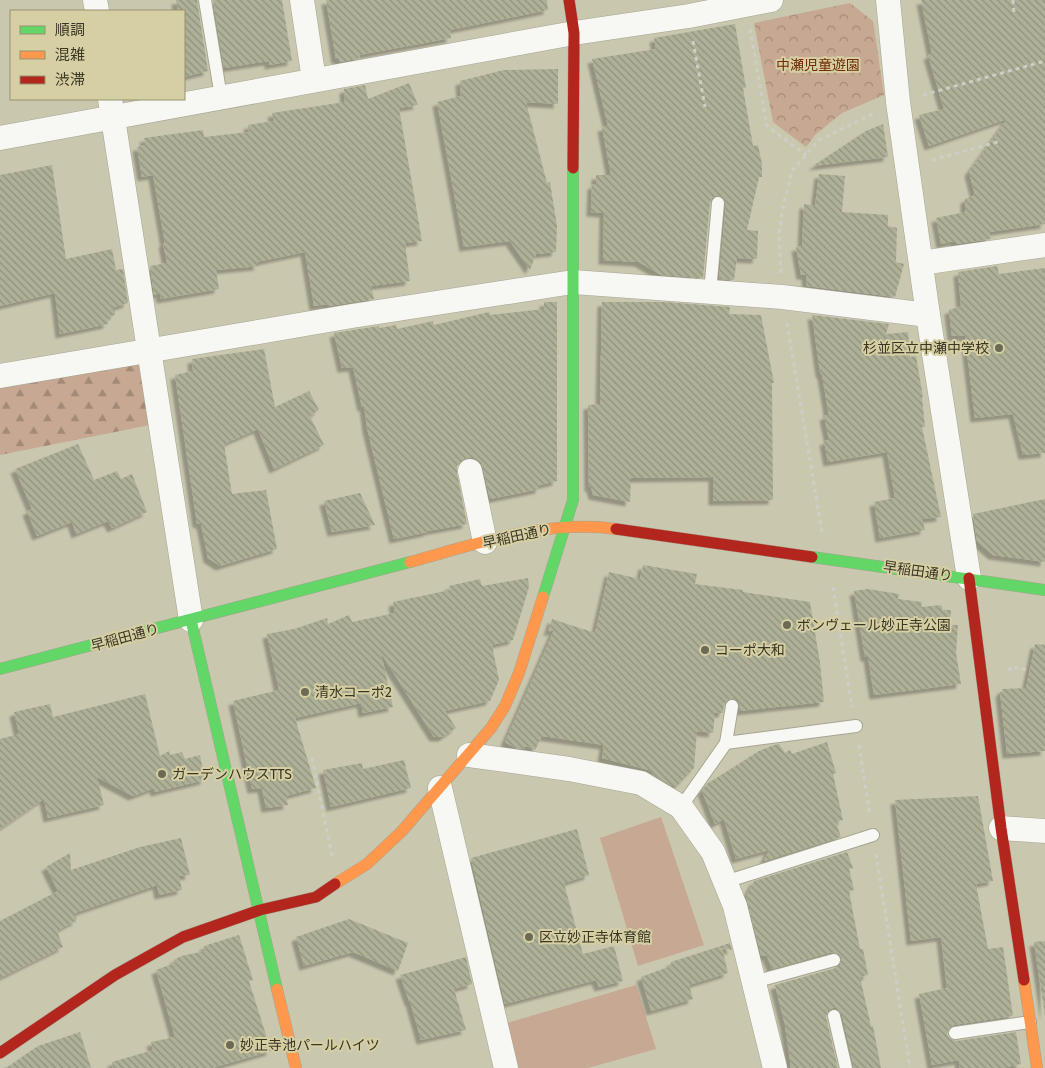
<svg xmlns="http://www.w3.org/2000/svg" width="1045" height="1068" viewBox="0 0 1045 1068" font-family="'Fira Sans','Noto Sans JP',sans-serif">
	<defs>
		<pattern id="forest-firs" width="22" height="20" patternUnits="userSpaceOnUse" patternTransform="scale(1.25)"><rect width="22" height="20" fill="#c7a892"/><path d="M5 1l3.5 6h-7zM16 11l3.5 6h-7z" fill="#a38a77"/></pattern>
		<pattern id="park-crowns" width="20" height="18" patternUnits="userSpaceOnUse" patternTransform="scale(1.25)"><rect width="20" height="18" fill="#c7a892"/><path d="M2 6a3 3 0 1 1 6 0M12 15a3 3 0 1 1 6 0" fill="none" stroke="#a38a77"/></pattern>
		<pattern id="building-back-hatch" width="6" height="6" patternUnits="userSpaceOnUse" patternTransform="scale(1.25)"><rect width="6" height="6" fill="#aeb197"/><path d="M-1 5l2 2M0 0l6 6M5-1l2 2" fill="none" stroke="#8f917b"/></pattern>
		<filter id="shadow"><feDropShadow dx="-4.5" dy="4.5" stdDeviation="1" flood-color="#0004"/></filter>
	</defs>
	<rect width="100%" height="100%" fill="#cac7af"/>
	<g fill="#c7a892">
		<path d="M661,817L704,945L638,966L600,838Z"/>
		<path d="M636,985L656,1049L588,1068H517L507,1023Z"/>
	</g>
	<path fill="url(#forest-firs)" d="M142,362L150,425L0,455V388Z"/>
	<path fill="url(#park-crowns)" d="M850,3L873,21L884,95L842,113L815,135L806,147L773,122L754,23Z"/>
	<g fill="url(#building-back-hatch)" filter="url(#shadow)">
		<path d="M176,0H197L208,71L184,77V11H178Z"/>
		<path d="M213,0H282L292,61L269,65V61L224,68Z"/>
		<path d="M326,0H547L548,10L450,30L451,38L359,55L360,58L340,62L339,59H336Z"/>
		<path d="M921,0H1045V224L989,232L991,239L955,244V241L941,244L936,218L965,212V199L975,195L969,172L1007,119L929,146L919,115L944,109L928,55L932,54Z"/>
		<path d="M735,24L746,88H743L753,146L758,145L762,164V177H759L747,230L758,231L757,259L737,258L734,280L719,279L726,204L723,197L718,195L712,198L710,202L703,278L661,275L639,262L603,260L604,213L591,212L592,185L596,184V175H611L602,127L608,126L592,59L656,49L654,38Z"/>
		<path d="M558,69V104L526,102L547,183L550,182L557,226L556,252L536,254L530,270L510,241L464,247L437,102L461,96L460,81L504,70Z"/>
		<path d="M409,83L418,105L399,108L422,241L405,243L410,281L371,286L374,299L328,306V304L314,306L305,252L257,262L259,266L216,270L219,289L161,299L160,293L154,295L150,266L167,263L163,243H165L153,175L142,177L137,147L146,145L144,138L203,130L204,137L249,132L248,125L274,121L272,113L345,102L344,89L365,85L368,99Z"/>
		<path d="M883,124L888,157L813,166L866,131Z"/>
		<path d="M52,165L66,259L112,249L116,270L123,269L128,303L115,307V315L107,317L108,324L60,334L55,293L0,306V175Z"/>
		<path d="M819,174L845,176L842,212L888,215V226L897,228L896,262L904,264L895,297L807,286L806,275H801L796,247L802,246L804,204L815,206Z"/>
		<path d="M997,266L999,274L1045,268V453L1023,455L1013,414L975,418L965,336H952L949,310L961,306L958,272Z"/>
		<path d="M544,302H557V481L540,485V489L490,499L483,468L481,462L475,458H467L460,461L457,466V473L467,524L428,531V532L394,539L367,428L364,406L362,407L353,367L342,368L334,333L379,326V328L396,325L397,329L433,321L434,325L489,312L490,315L544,309Z"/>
		<path d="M602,302H665L730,307L729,314L761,315L774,383H772L773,500L713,501V477L631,478L630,502L593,495L591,487H589L588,405L600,404Z"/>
		<path d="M812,315L889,324L886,334L908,332L910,357L916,356L923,397H922L925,427H922L941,517L922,519L925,530L880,538L874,502L895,498L887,452L828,462L824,441L829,440L824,416L828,415V410L822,375L820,372Z"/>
		<path d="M264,349L275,407L309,391L319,410L310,416L324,445L274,469L258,429L224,444L232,494L266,490L277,549L220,566L208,558L201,524L197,523L175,375L193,371L192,359Z"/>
		<path d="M78,444L94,480L117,471L121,479L132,474L147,512L112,528L108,521L76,534L72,522L37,536L27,511L32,509L15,469Z"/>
		<path d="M360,493L375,525L332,532L324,501Z"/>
		<path d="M1045,499V562L993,555L977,541L973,514Z"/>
		<path d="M643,565L697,574L695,584L743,590V592L810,602L820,663L824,702L739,711L740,704L737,700L733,698L729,699L724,704L723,713H715L713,733L697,731L694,768L677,786H672L652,774L653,771L602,758L604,745L542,736L535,750L526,746L523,749L515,748L505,742L554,630L548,632L552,619L595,633L609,572L640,579Z"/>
		<path d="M528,578L529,587L513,640L492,645L499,680L490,701L445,711L456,728L443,737H434L381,653L393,707L363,713L361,703L295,718L316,788L286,796L288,805L266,808L262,788L252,789L233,701L279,690L267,634L294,629L327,618L328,624L349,615L352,622L395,613L393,602L450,590L449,586L480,579L482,586Z"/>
		<path d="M868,589L899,594L898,599L922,602L921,607L941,605L943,610H951L950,625H958L956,653L961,684L874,695L868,657H865L854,591Z"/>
		<path d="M1035,644L1045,645V751L1007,754L1000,692H1002V689L1026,688Z"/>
		<path d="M145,694L160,756L169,751L170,755L182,752L185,759L200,755L205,780L155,792L154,788L133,796L97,777L104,805L48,818L44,799L0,829V739L19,734L14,712L50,704L53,717Z"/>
		<path d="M827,742L836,773L833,774L843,820L836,822L841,837L764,861L769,850L736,859L724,819L715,824L702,791L707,784L759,751L774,745L779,744L785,753L790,750L792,754Z"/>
		<path d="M404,760L411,788L331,807L323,770L362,763L363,769Z"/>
		<path d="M978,796L993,881L976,884L988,949L1003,947L1013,1016L954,1025L950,1027L947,1034L949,1038L956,1041L1016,1032L1021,1064L1002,1068H960L959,1060L932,1065L919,994L947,988L941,937L911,941L895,800Z"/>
		<path d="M577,829L589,875L564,883L583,954L614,946L623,981L599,987L596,980L505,1004L471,858Z"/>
		<path d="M181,838L190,875L179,876L182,890L159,895L157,885L75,913L77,919L76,920V924L75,921L57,931L63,947L0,978V921L58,891L46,867L70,853L71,870L140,847Z"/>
		<path d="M847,852L853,868L849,869L854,890L849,891L860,949H863L868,975L860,977L871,1026H873L881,1068H854L842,1014L837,1008H833L828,1010L826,1017L838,1068H791L785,1025L775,985L836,968L840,965L842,958L839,954L832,952L772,969L767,956L761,955L746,896L754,881Z"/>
		<path d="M349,919L408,943L398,971L353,952L304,966L296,937Z"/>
		<path d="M239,935L253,980L249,981L271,1051L212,1068H113L112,1062L153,1050L151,1042L175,1037L156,970L175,963L174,960L181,956L205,951L204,946Z"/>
		<path d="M1045,941V1016L1034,942Z"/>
		<path d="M730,943L732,950L722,948L728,973L689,985L693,999L651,1011L641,977L671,966V962Z"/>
		<path d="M466,957L472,984L454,989L466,1030L421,1040L410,1001H409L400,975Z"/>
		<path d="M80,1032L91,1068H3L9,1066L38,1046Z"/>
	</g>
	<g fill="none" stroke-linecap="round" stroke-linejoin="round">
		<defs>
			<g id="lane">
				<path d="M205,0L221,97"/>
				<path d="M710,292L718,203"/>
				<path d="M726,743L732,706"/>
				<path d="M681,807L726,743L856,726"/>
				<path d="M725,882L873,835"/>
				<path d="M754,982L834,960"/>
				<path d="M834,1016L846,1068"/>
				<path d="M955,1033L1030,1022"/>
			</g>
			<g id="street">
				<path d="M95,0L97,11"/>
				<path d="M302,0L314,80"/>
				<path d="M888,0L898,102L928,315L969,578"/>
				<path d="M110,99L191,620"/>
				<path d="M0,138L574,33L689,16L771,0"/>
				<path d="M921,263L1045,245"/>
				<path d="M0,376L352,316L573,282L782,297L928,315"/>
				<path d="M470,471L485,542"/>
				<path d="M469,755L569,769L641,783L681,807L713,852L735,906L775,1068"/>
				<path d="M440,788L506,1068"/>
				<path d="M1001,828L1045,831"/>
			</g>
			<g id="fast">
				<path d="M812,557L1045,590"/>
				<path d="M543,597L573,500V168"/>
				<path d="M191,620L277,989"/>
				<path d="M0,669L410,562"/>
			</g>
			<g id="slow">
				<path d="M410,562C476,544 547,519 616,529"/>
				<path d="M335,884L367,864L402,831L491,728L505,706L519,673L543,597"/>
				<path d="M1024,980L1037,1068"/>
				<path d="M277,989L296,1068"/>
			</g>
			<g id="jam">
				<path d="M569,0L574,33L573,168"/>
				<path d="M616,529L812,557"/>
				<path d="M969,578L1001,828L1024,980"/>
				<path d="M0,1053L115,975L183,937L260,910L316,897L335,884"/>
			</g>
		</defs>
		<use href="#lane" stroke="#a7a491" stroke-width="14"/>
		<use href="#street" stroke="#a7a491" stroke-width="25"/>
		<use href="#fast" stroke="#a7a491" stroke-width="12"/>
		<use href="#slow" stroke="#a7a491" stroke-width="12"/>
		<use href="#jam" stroke="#a7a491" stroke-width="12"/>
		<g stroke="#cfcec6" stroke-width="3" stroke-dasharray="4 4" stroke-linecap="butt">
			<path d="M1013,0L1014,13"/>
			<path d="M750,29L767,126L806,155"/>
			<path d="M693,41L705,107"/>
			<path d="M923,95L1045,61"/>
			<path d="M932,160L1001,141"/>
			<path d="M781,273L779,233L784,202L792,171L819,140L875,113"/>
			<path d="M787,323L822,532"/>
			<path d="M833,587L852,707"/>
			<path d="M1010,671V667L1030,670"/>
			<path d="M859,745L870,816"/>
			<path d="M312,758L332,856"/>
			<path d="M876,854L910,1068"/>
		</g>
		<use href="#lane" stroke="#f7f7f3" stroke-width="12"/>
		<use href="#street" stroke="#f7f7f3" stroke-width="24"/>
		<use href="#fast" stroke="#63d668" stroke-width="11"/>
		<use href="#slow" stroke="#ff974d" stroke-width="11"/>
		<use href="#jam" stroke="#b3261e" stroke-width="11"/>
	</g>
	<g fill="#6c6955" stroke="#d6cfa3" stroke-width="2">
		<circle cx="999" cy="348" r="5"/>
		<circle cx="787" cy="625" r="5"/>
		<circle cx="705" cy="650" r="5"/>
		<circle cx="305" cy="692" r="5"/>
		<circle cx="162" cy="774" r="5"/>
		<circle cx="529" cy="937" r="5"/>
		<circle cx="230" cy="1045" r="5"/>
	</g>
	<g text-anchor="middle" stroke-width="4" stroke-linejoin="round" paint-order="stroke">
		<g font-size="14" fill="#722a08" stroke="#d6cfa3">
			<text x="818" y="70">中瀬児童遊園</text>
		</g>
		<g font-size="14" fill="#393624" stroke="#d6cfa3" text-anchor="start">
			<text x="989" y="353" text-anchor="end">杉並区立中瀬中学校</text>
			<text x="797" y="630">ボンヴェール妙正寺公園</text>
			<text x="715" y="655">コーポ大和</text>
			<text x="315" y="697">清水コーポ2</text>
			<text x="172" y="779">ガーデンハウスTTS</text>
			<text x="539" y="942">区立妙正寺体育館</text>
			<text x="240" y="1050">妙正寺池パールハイツ</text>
		</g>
		<g font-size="14" fill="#393624" stroke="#d6cfa3">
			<text transform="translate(517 536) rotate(-12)" y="5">早稲田通り</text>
			<text transform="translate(918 571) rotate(8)" y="5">早稲田通り</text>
			<text transform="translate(125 637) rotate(-15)" y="5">早稲田通り</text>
		</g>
	</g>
	<rect x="10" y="10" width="175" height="90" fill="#d6cfa3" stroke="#979270"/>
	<rect x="20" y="26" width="25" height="8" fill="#63d668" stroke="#979270"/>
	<text x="55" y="35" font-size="15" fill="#393624">順調</text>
	<rect x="20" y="51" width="25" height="8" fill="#ff974d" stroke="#979270"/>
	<text x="55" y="60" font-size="15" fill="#393624">混雑</text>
	<rect x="20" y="76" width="25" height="8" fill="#b3261e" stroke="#979270"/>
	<text x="55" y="85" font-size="15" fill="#393624">渋滞</text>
</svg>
